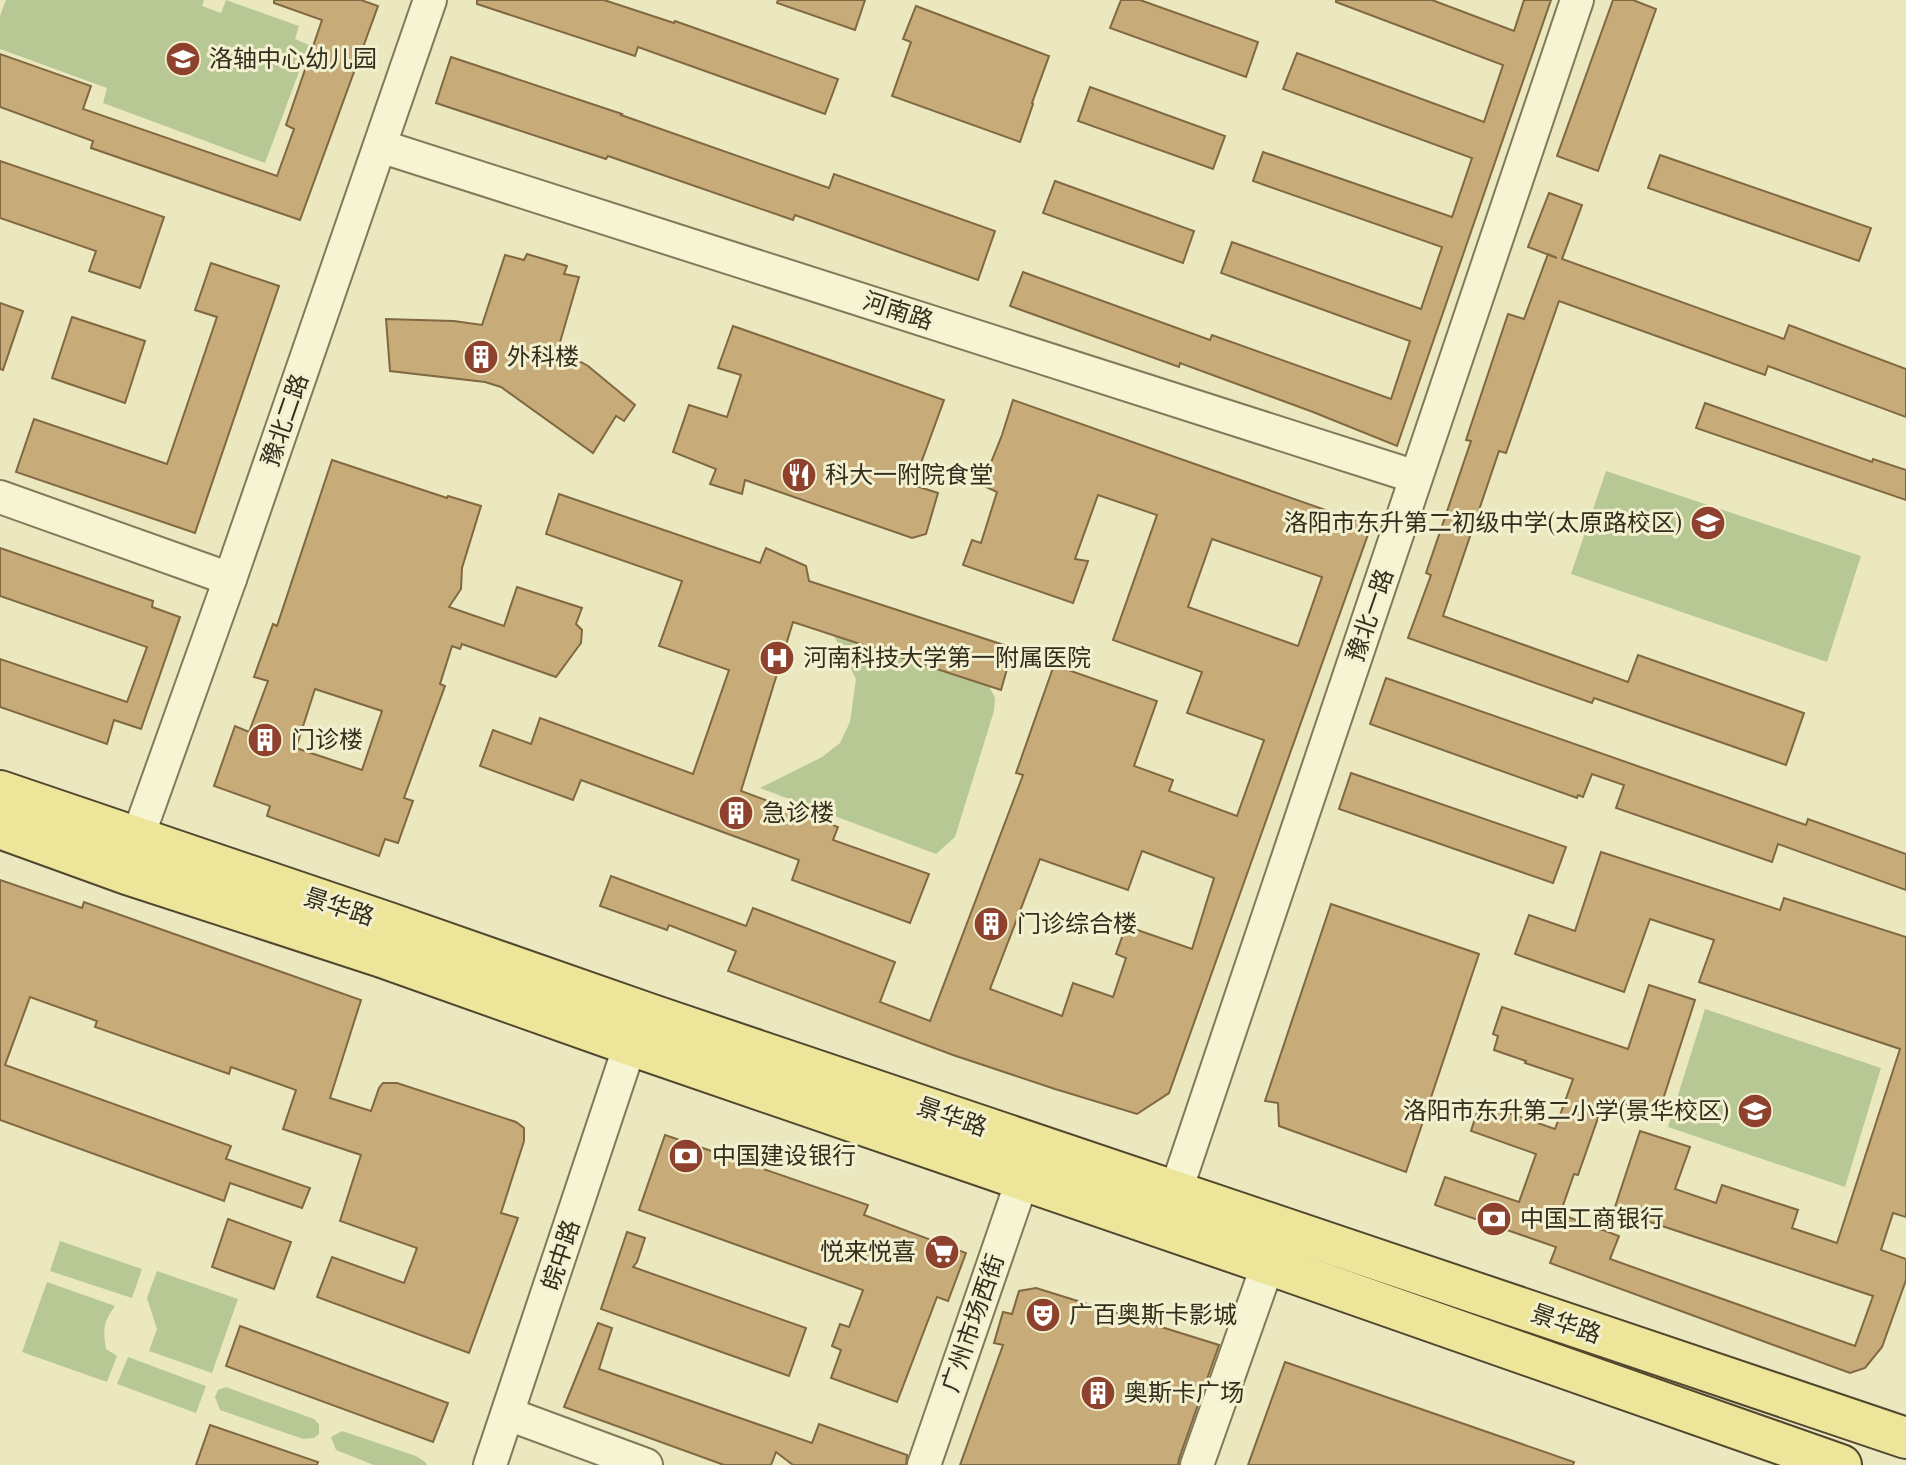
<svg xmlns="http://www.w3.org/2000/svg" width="1906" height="1465" viewBox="0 0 1906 1465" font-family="'Playfair Display','Noto Sans SC',serif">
	<rect width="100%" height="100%" fill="#ebe8c0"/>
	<g fill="#b7c895">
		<path d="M6,0H204L202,6L221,13L226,0L299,26L295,39L309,45L265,163L103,103L107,88L0,49V16Z"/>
		<path d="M1606,471L1861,556L1827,662L1571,574Z"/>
		<path d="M834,636L989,686L995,698L994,711L955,837L936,854L760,788L822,757L840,743L850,722L856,679Z"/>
		<path d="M1705,1009L1881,1068L1845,1187L1668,1127Z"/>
		<path d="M60,1241L142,1269L132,1298L50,1271Z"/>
		<path d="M157,1271L238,1299L212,1373L149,1351L157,1329L147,1298Z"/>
		<path d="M47,1282L115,1306C103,1323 103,1329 106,1349L117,1356L107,1382L22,1352Z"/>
		<path d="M128,1357L206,1386L196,1413L117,1384Z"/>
		<path d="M226,1387L314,1419L319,1424V1434L314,1438L303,1439L220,1410L215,1397L218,1390Z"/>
		<path d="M342,1431L416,1456L425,1462L427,1465H374L336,1450L331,1437Z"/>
	</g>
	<g fill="#c7ab78" stroke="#806841" stroke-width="2" fill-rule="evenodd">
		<path d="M274,0H361L378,6L300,220L91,148L93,141L0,107V54L91,86L83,109L277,176L294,129L286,125L322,20L274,3Z"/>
		<path d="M477,0H604L674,23L675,21L838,79L825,114L638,47L635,56L477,4Z"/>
		<path d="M778,0H865L855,30L777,3Z"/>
		<path d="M1121,0H1140L1258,42L1246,77L1110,28Z"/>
		<path d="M1336,0H1432L1514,31L1524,0H1551L1397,446L1313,412L1180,363L1179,367L1010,306L1023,272L1210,340L1212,335L1391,399L1410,341L1221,273L1232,242L1421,309L1442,247L1253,181L1263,152L1452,217L1472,158L1283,89L1297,53L1484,122L1503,65L1336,2Z"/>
		<path d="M1613,0H1633L1656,9L1598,171L1557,156Z"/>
		<path d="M916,6L1049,56L1032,103L1033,104L1020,142L892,96L911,42L903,39Z"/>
		<path d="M451,57L622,114L621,115L829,188L834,174L995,231L978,280L795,215L793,220L608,156L606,159L436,103Z"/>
		<path d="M1090,87L1225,136L1213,169L1078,121Z"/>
		<path d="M1660,155L1871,228L1859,261L1648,188Z"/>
		<path d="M0,161L164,217L140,288L89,271L96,251L0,218Z"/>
		<path d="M1055,181L1194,231L1183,263L1043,213Z"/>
		<path d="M1549,193L1582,205L1562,259L1784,339L1789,325L1906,369V417L1768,366L1765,375L1559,301L1506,453L1499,451L1443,616L1628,682L1638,655L1804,713L1786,765L1594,698L1592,703L1408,638L1431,575L1426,573L1471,441L1466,440L1508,314L1524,319L1548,254L1557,258L1528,247Z"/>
		<path d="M527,254L567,266L564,274L579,277L558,349L588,366L635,405L624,421L616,416L593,453L501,387L485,382L390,371L386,319L454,321L482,325L505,255L524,260Z"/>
		<path d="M211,263L279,286L195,533L16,472L34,419L167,464L217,317L195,310Z"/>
		<path d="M0,303L23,311L3,370L0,369Z"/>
		<path d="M72,317L145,341L125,403L52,378Z"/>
		<path d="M733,326L944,400L913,485L938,493L926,534L912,538L745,480L742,494L710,484L716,469L673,452L689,405L727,417L741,375L718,368Z"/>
		<path d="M1013,400L1371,526L1169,1093L1137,1114L1055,1089L953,1055L728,971L736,951L669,925L667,930L600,906L611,876L746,926L753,908L895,962L880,1002L930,1021L1023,775L1016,773L1054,665L1157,701L1134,766L1173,780L1169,791L1237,816L1264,740L1187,713L1202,672L1113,640L1157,515L1098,495L1075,559L1088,561L1073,603L963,565L972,540L981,543L997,492L982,485L1002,435ZM1212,539L1322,577L1298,646L1188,607ZM1142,851L1214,878L1192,949L1126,926L1116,954L1126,958L1113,997L1073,983L1062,1016L990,989L1040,859L1128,890Z"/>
		<path d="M1705,403L1872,462L1873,459L1906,470V500L1696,428Z"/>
		<path d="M332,460L447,498L448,496L481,506L462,568L461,589L449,607L504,626L517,587L582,608L576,624L582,630L581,643L556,677L462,644L460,649L452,646L440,684L445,686L404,798L413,801L398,843L385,839L379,856L267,816L270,806L214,786L235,726L249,732L268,681L254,677L273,624L277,626ZM315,689L382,711L362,770L296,748Z"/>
		<path d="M559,494L760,563L766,548L806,566L809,581L1013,648L1001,690L793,622L741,791L838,827L833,840L929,874L910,923L792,880L799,860L581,780L573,800L480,766L493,730L531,744L540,718L693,774L729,670L659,646L682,581L546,534Z"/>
		<path d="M0,548L153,601L152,607L180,617L141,729L114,720L107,744L0,707V659L127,702L147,647L0,596Z"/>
		<path d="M1386,678L1806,825L1808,819L1906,854V890L1778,844L1772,862L1616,808L1624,785L1592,774L1583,797L1578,795L1577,798L1370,724Z"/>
		<path d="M1351,773L1566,847L1553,883L1339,809Z"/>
		<path d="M1601,852L1780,910L1784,898L1906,937V1217L1893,1213L1881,1250L1906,1259V1280L1882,1347L1865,1368L1850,1373L1550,1263L1556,1247L1435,1205L1445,1177L1519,1202L1536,1154L1471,1131L1480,1103L1555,1129L1573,1079L1525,1063L1526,1061L1494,1050L1498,1036L1493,1034L1502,1007L1628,1049L1649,985L1695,1000L1658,1115L1605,1098L1578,1175L1574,1174L1560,1214L1619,1236L1610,1259L1855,1346L1873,1296L1614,1210L1640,1131L1690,1147L1675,1189L1716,1203L1722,1185L1798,1210L1792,1228L1837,1243L1900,1049L1699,982L1714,940L1650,919L1624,992L1515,954L1529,915L1575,931Z"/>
		<path d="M0,880L82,908L84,902L361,1000L330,1098L371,1111L379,1088L383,1083H397L516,1122L524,1128V1141L501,1213L518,1218L469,1353L317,1297L332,1257L404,1283L417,1248L340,1221L361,1155L283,1129L296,1090L231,1067L229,1074L95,1027L97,1021L30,997L5,1065L231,1146L226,1159L310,1188L302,1208L230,1183L224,1201L0,1120Z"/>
		<path d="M1331,904L1479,954L1406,1172L1279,1126L1278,1103L1265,1101Z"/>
		<path d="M665,1135L868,1205L864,1215L966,1253L948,1301L937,1297L897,1402L831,1378L841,1350L832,1346L840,1324L849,1327L863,1290L639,1210Z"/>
		<path d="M228,1219L291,1242L274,1289L212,1267Z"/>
		<path d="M627,1232L645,1238L637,1262L633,1267L806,1328L789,1376L601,1309Z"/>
		<path d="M1036,1288L1219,1345L1179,1459L1178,1465H960L1003,1345L994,1343L1003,1312L1012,1314L1019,1291Z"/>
		<path d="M598,1323L612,1328L599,1369L812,1443L819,1424L907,1455L906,1465H793L776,1452L771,1465H724L564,1407Z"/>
		<path d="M240,1326L448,1403L433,1442L226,1366Z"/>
		<path d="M1285,1362L1574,1462L1573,1465H1248Z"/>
		<path d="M210,1425L318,1462L317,1465H196Z"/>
	</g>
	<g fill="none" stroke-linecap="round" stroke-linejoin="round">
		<defs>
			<g id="minor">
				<path d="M380,146L1416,477"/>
				<path d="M0,497L230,579"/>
				<path d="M137,839L230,579L430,0"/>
				<path d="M1168,1214L1577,0"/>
				<path d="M508,1414L646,1465"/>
				<path d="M490,1465L630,1045"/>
				<path d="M924,1465L1022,1181"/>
				<path d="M1197,1465L1268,1264"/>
			</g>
			<g id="major">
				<path d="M0,791L389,923L652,1015L1906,1438"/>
				<path d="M0,828L127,874L379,956L630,1045L1268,1264L1841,1465"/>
			</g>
		</defs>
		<use href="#minor" stroke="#837959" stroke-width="36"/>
		<use href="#major" stroke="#51462e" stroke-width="44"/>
		<use href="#minor" stroke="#f6f4d3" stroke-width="32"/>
		<use href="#major" stroke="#ede599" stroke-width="40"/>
	</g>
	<defs>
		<symbol id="school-disc" viewBox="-11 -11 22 22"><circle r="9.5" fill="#8e422d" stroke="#f3f0cf"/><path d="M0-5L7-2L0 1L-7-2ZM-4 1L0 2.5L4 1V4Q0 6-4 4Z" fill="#fff"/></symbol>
		<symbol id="building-disc" viewBox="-11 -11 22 22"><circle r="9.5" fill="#8e422d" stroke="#f3f0cf"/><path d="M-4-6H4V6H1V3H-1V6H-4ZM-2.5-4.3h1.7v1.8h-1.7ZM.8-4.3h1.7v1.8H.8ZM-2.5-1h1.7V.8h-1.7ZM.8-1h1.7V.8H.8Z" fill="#fff"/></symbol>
		<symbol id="restaurant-disc" viewBox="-11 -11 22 22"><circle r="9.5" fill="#8e422d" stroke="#f3f0cf"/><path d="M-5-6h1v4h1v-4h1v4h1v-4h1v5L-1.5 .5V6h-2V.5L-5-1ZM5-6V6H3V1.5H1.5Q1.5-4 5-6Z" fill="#fff"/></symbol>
		<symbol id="hospital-disc" viewBox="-11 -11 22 22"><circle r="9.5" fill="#8e422d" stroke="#f3f0cf"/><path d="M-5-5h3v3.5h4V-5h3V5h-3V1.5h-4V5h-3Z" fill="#fff"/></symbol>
		<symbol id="bank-disc" viewBox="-11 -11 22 22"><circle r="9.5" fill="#8e422d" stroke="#f3f0cf"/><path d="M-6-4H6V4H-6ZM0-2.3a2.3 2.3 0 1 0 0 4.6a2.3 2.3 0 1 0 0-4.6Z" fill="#fff"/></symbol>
		<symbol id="supermarket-disc" viewBox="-11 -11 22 22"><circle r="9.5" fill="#8e422d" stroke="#f3f0cf"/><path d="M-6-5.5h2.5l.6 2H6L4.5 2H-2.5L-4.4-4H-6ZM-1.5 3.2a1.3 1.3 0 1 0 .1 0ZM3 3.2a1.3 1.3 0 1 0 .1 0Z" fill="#fff"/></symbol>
		<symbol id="theatre-disc" viewBox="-11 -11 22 22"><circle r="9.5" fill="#8e422d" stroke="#f3f0cf"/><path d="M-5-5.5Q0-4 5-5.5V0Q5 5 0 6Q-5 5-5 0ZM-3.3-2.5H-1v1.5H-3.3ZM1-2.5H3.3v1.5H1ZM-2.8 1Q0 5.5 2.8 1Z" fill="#fff"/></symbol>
	</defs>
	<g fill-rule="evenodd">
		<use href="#school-disc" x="163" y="39" width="40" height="40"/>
		<use href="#building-disc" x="461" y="337" width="40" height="40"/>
		<use href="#restaurant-disc" x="779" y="455" width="40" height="40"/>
		<use href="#school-disc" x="1688" y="503" width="40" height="40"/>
		<use href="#hospital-disc" x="757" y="638" width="40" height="40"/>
		<use href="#building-disc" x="245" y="720" width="40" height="40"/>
		<use href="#building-disc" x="716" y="793" width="40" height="40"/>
		<use href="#building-disc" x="971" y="904" width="40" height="40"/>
		<use href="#school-disc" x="1735" y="1091" width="40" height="40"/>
		<use href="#bank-disc" x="666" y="1136" width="40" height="40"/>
		<use href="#bank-disc" x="1474" y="1199" width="40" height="40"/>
		<use href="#supermarket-disc" x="922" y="1232" width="40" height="40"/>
		<use href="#theatre-disc" x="1023" y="1295" width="40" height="40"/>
		<use href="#building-disc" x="1078" y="1373" width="40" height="40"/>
	</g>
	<g text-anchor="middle" stroke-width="6" stroke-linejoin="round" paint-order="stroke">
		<g font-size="24" fill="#332d1d" stroke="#f3f0cf" text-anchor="start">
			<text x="209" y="67">洛轴中心幼儿园</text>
			<text x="507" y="365">外科楼</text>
			<text x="825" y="483">科大一附院食堂</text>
			<text x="1682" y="531" text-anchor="end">洛阳市东升第二初级中学(太原路校区)</text>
			<text x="803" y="666">河南科技大学第一附属医院</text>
			<text x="291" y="748">门诊楼</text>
			<text x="762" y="821">急诊楼</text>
			<text x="1017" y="932">门诊综合楼</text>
			<text x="1729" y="1119" text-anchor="end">洛阳市东升第二小学(景华校区)</text>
			<text x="712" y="1164">中国建设银行</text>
			<text x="1520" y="1227">中国工商银行</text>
			<text x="916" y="1260" text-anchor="end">悦来悦喜</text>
			<text x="1069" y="1323">广百奥斯卡影城</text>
			<text x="1124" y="1401">奥斯卡广场</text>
		</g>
		<g font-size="24" fill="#332d1d" stroke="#f3f0cf">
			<text transform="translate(898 311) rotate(18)" y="8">河南路</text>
			<text transform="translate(285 420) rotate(-71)" y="8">豫北二路</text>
			<text transform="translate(1370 615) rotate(-71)" y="8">豫北一路</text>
			<text transform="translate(339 907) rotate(18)" y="8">景华路</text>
			<text transform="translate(952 1117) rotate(19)" y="8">景华路</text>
			<text transform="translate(561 1255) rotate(-72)" y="8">皖中路</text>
			<text transform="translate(973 1323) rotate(-71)" y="8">广州市场西街</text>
			<text transform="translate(1566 1324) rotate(19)" y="8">景华路</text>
		</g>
	</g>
</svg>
